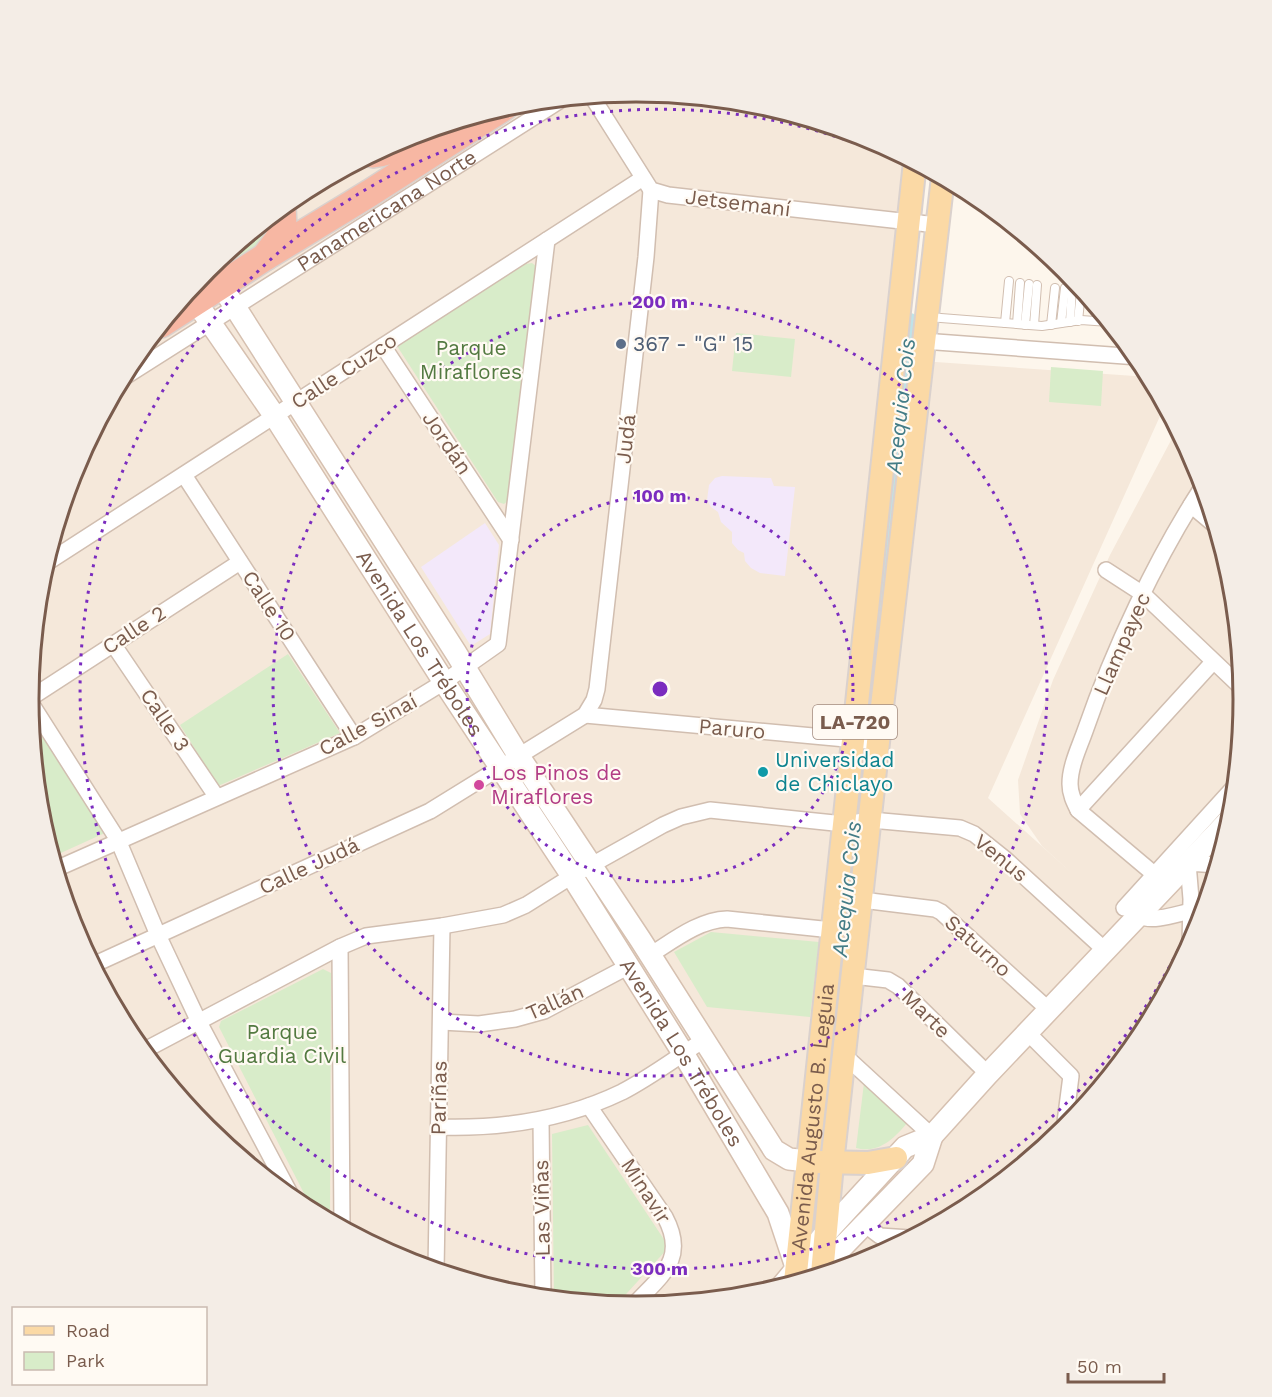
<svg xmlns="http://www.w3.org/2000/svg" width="1272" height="1397" viewBox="0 0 1272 1397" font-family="'Work Sans',sans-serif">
	<rect width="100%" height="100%" fill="#fdf6ec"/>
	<path fill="#f5e8da" d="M636,91L755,103L869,137L924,167L893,359L1149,377L1165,405L988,798L1075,876L1042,846L1020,814L1018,780L1053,680L1110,555L1177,429L1197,466L1232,580L1243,699L1232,817L1197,931L1141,1036L1065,1128L973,1204L868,1260L754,1294L636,1306L517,1294L403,1260L298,1203L206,1128L131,1036L75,931L40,817L29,699L40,580L75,466L131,361L207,269L299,193L404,137L518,103Z"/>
	<g fill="#f3e8fa">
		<path d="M722,476L771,478L774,486L795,487L785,576L760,573L751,568L745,561L744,553L738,550L732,543V532L721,522L718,512L711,507L707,500L709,485L715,478Z"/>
		<path d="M485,523L499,545L490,634L471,646L421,567Z"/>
	</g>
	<g fill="#d8ecc9">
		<path d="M269,218L266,234L254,249L190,289L207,269Z"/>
		<path d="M532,263L536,266L509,500L504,504L498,502L397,346L399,342L526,264Z"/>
		<path d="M736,333L795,339L791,377L732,371Z"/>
		<path d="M1051,367L1103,371L1101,406L1049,402Z"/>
		<path d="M288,654L340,733L218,786L180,725Z"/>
		<path d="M30,711L107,832L52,857L40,817Z"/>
		<path d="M711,932L819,942L810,1017L707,1007L674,952Z"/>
		<path d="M323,969L331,973L330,1220L313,1211L219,1027L221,1021Z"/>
		<path d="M864,1083L907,1123C894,1139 878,1154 856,1148Z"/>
		<path d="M588,1125L669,1247L617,1304L554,1298L552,1134Z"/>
	</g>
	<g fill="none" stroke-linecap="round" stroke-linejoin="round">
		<g stroke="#bfe3e8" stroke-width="14">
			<path d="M864,745L910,320"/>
			<path d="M811,1249L822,1131"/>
		</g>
		<defs>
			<g id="lane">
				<path d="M928,317L1042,326L1081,320L1109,322"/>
				<path d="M1078,321L1081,291"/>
				<path d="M1070,322L1072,288"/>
				<path d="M1005,323L1009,281"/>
				<path d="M1061,323L1065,288"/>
				<path d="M1017,324L1020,283"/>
				<path d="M1025,325L1029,284"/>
				<path d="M1034,325L1037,285"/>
				<path d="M1051,325L1055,288"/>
			</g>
			<g id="street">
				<path d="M591,95L651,190L668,195L937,225"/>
				<path d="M923,341L1138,357"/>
				<path d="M383,346L511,540"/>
				<path id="s1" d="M120,380L564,98"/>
				<path d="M184,475L354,737"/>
				<path d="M1191,505L1216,526"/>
				<path d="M45,564L643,178"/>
				<path d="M1106,570L1143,594L1243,689"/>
				<path d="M113,644L216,796"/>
				<path d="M29,699L240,562"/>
				<path d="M29,700L118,840L158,935L199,1022L293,1199"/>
				<path d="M585,715L878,742"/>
				<path d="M1078,810L1213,662"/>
				<path d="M56,869L354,737L444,682L498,644L547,240"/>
				<path d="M1154,874L1078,810C1074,802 1070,794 1070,784C1070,766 1079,748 1085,731C1113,650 1156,558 1203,486"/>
				<path d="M862,900L935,909L941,912L1049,1010"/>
				<path d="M1124,908L1235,786"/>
				<path d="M1140,916C1152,923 1177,914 1191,911"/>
				<path d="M1190,944L1191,899L1188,863L1217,865"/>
				<path d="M340,947L342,1227"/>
				<path d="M650,955C674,940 699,920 727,919L832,930"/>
				<path d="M93,965L430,811L585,715L594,700L597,689L646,257L651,190"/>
				<path d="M853,976L888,980L898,986L988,1074"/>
				<path d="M441,1022L479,1024L515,1019L544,1011L629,966"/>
				<path d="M1028,1033L1071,1076L1064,1130"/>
				<path d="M143,1051L340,947L366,936L442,926L503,915L526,905L572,876L663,825L681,817L710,810L844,824L871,820L960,828L974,834L1004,858L1106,951"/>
				<path d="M844,1055L932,1136"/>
				<path d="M589,1106L665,1217C688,1260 660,1276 633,1306"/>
				<path d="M541,1120L543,1297"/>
				<path d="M439,1127C503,1129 564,1120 622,1092C651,1077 677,1057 704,1040"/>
				<path d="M864,1224L880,1236L910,1238"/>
				<path d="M436,1270L442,926"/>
			</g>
			<g id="secondary">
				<path d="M221,285L456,653L518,755L640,939L774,1150L789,1159L808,1161"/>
				<path id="s2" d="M196,302L274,415L444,682L572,876L683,1053L778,1213L796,1267"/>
				<path d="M816,1274L923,1164L932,1136"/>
				<path d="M782,1286L825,1234L905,1147L932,1136L988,1074L1232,817"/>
			</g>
			<g id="primary">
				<path d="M817,1162L868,1163L896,1158"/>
				<path d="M822,1274L832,1164L880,724L943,177"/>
				<path id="s3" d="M795,1282L915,162"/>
			</g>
			<g id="highway">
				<path d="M373,154C400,150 422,139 445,125"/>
				<path d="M265,257L370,193L504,107"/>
				<path d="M161,324L265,257L278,240L283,227L282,207"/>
			</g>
		</defs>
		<use href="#lane" stroke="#d1beb0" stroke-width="10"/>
		<use href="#street" stroke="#d1beb0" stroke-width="18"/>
		<use href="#secondary" stroke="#d6c0b0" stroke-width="24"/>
		<use href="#primary" stroke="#dad1cd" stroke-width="26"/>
		<use href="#highway" stroke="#dad1cd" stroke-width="30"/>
		<use href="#lane" stroke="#fff" stroke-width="8"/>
		<use href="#street" stroke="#fff" stroke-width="15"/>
		<use href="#secondary" stroke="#fff" stroke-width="21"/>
		<use href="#primary" stroke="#fbd9a5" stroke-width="22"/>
		<use href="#highway" stroke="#f7b7a3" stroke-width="27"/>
	</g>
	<g fill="none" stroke="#7b2cbf" stroke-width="3" stroke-dasharray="3 6">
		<circle cx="660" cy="689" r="193"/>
		<circle cx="660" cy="689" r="387"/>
		<path d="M1114 328A580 580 0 0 1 1152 382M1188 448A580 580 0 0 1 1203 486M1225 559A580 580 0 0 1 1235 613M1239 654A580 580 0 1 1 1104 316"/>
	</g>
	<circle fill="#5c6f8a" stroke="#fffaf3" stroke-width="2" cx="621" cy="344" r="6"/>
	<circle fill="#0f9aa8" stroke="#fffaf3" stroke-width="2" cx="763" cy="772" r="6"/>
	<circle fill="#d1479c" stroke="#fffaf3" stroke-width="2" cx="479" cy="785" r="6"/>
	<g text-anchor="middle" stroke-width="4.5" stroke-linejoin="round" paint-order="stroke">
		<rect fill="#fffaf3" stroke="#a28b7f" stroke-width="1.5" x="813" y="705" width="84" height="34" rx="4.5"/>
		<g font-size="20" font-weight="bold" fill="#7a5c4d">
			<text x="855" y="729">LA-720</text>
		</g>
		<g font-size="21" fill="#7a5c4d" stroke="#fffaf3">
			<text transform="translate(738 203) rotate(7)" y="7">Jetsemaní</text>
			<text dy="7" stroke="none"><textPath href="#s1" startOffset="316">Panamericana Norte</textPath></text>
			<text transform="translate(344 371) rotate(-33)" y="7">Calle Cuzco</text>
			<text transform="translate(626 439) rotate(-84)" y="7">Judá</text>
			<text transform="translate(447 443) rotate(56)" y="7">Jordán</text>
			<text transform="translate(269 606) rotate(57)" y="7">Calle 10</text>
			<text transform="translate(134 630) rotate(-33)" y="7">Calle 2</text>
			<text dy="7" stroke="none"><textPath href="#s2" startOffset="408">Avenida Los Tréboles</textPath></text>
			<text transform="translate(1122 644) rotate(-66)" y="7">Llampayec</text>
			<text transform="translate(165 720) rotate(56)" y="7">Calle 3</text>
			<text transform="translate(368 725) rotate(-28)" y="7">Calle Sinaí</text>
			<text transform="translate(732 729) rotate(5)" y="7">Paruro</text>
			<text transform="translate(1001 858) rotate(39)" y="7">Venus</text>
			<text transform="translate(309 866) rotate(-25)" y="7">Calle Judá</text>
			<text transform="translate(978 946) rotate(42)" y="7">Saturno</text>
			<text transform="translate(555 1002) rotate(-24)" y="7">Tallán</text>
			<text transform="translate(926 1014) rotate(45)" y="7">Marte</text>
			<text dy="7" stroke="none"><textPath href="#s2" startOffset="894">Avenida Los Tréboles</textPath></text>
			<text transform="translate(439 1098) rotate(-89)" y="7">Pariñas</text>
			<text dy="7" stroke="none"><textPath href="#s3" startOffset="166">Avenida Augusto B. Leguia</textPath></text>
			<text transform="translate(646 1191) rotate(57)" y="7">Minavir</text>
			<text transform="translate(542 1208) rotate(-91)" y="7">Las Viñas</text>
		</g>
		<g font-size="21" fill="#4e5e75" stroke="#fffaf3" text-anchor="start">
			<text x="633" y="351">367 - "G" 15</text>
		</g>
		<g font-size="21" fill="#537a41" stroke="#fffaf3">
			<text x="471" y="355">Parque<tspan x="471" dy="24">Miraflores</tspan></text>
			<text x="282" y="1039">Parque<tspan x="282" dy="24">Guardia Civil</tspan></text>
		</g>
		<g font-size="21" fill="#0d838f" stroke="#fffaf3" text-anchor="start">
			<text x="775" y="767">Universidad<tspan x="775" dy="24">de Chiclayo</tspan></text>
		</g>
		<g font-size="21" fill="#b23c85" stroke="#fffaf3" text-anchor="start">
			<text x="491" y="780">Los Pinos de<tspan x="491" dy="24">Miraflores</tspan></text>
		</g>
		<g font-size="22" font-style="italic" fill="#437c86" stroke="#fffaf3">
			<text transform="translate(900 406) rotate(-84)" y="8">Acequia Cois</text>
			<text transform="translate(846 889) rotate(-84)" y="8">Acequia Cois</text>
		</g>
	</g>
	<path d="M0 0H1272V1397H0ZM39 699a597 597 0 1 1 1194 0a597 597 0 1 1-1194 0Z" fill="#f4ede6" fill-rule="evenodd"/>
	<path fill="none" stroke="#7a5c4d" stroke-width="3" d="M39 699a597 597 0 1 1 1194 0a597 597 0 1 1-1194 0Z"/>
	<circle cx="660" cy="689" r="9" fill="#7b2cbf" stroke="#fffaf3" stroke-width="3"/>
	<g font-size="18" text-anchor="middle" font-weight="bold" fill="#7b2cbf" stroke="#fffaf3" stroke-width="4.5" stroke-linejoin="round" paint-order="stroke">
		<text x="660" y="308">200 m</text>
		<text x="660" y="502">100 m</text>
		<text x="660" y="1275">300 m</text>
	</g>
	<rect x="12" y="1307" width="195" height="78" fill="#fffaf3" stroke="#cabbb1" stroke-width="1.5"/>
	<rect x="24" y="1326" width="30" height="9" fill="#fbd9a5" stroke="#cabbb1" stroke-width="1.5"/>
	<text x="66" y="1337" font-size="18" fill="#7a5c4d">Road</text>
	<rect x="24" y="1352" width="30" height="18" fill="#d8ecc9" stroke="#cabbb1" stroke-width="1.5"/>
	<text x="66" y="1367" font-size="18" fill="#7a5c4d">Park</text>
	<path d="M1068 1373v9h96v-9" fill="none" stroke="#7a5c4d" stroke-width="3"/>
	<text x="1077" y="1373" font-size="18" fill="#7a5c4d" stroke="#fffaf3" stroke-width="4.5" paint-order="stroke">50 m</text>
</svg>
